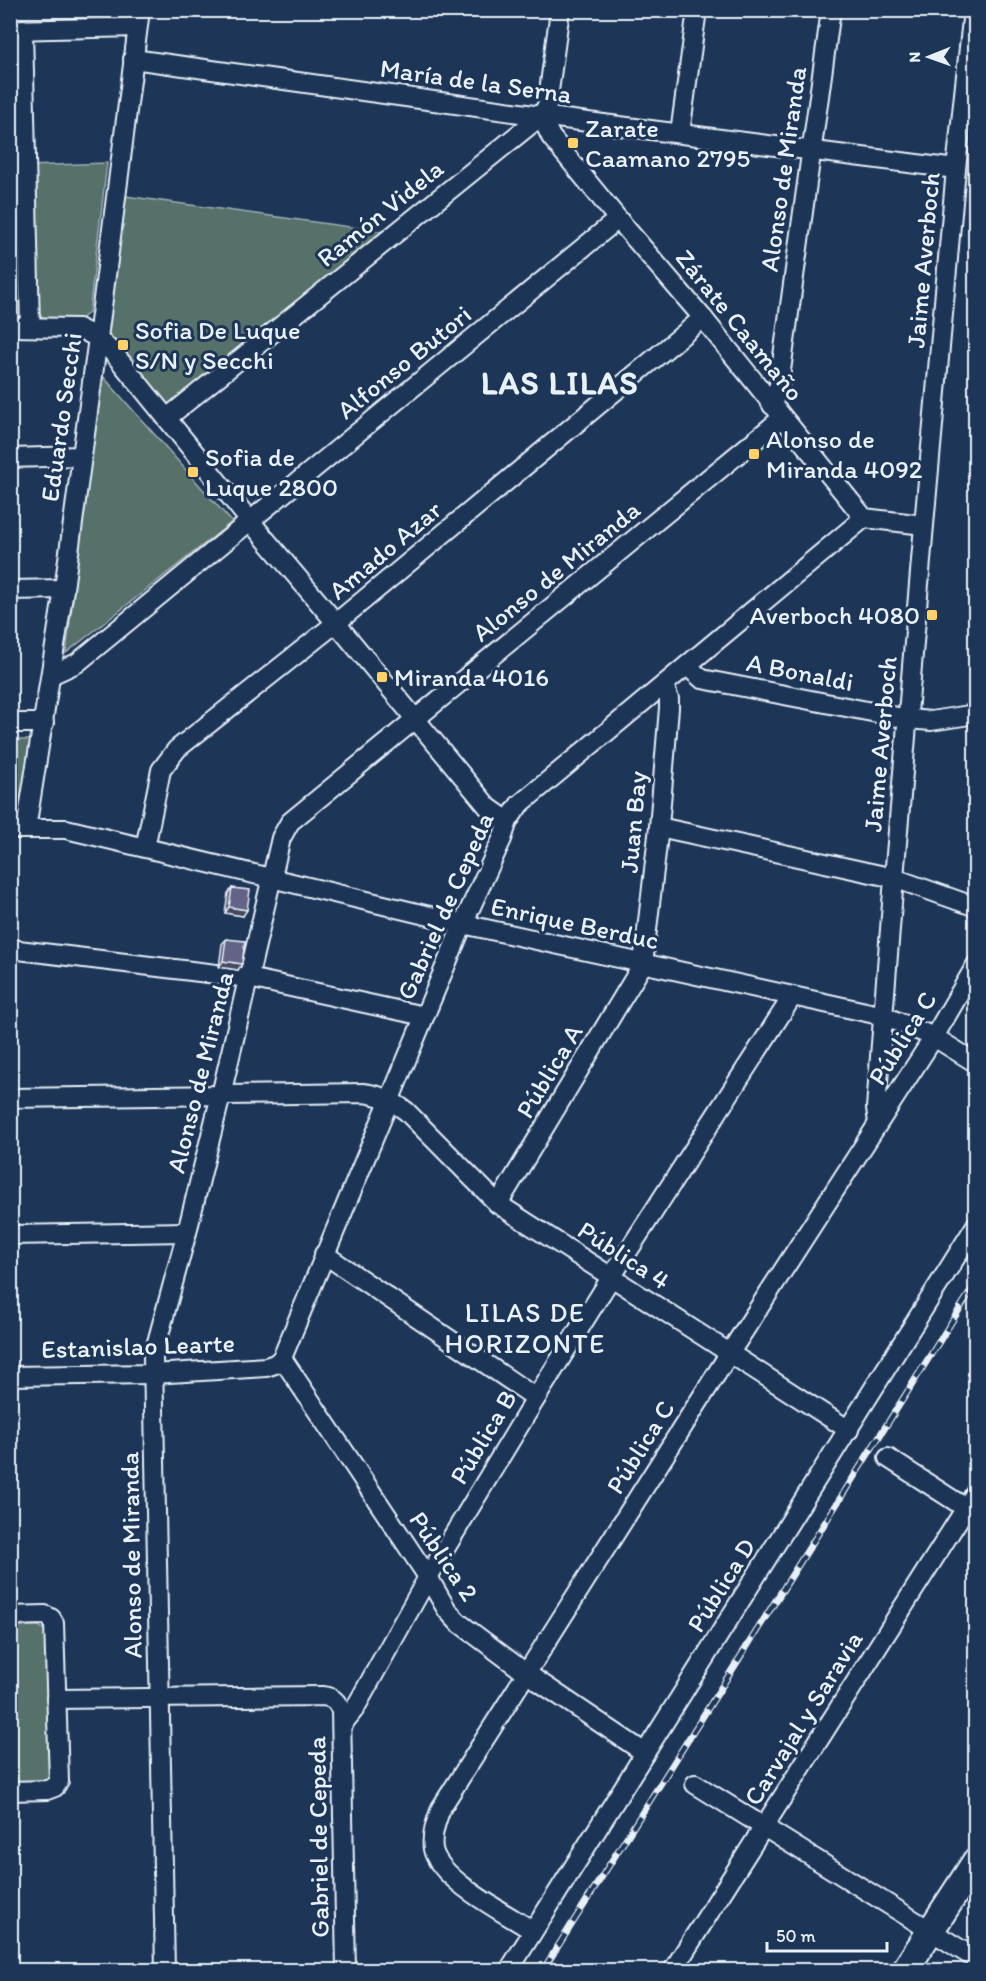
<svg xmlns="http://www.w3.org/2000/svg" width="986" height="1981" viewBox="0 0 986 1981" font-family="Itim,sans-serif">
	<rect width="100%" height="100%" fill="#1d3557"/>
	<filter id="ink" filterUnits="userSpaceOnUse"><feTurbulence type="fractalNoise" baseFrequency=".0167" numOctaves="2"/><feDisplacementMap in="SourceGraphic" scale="12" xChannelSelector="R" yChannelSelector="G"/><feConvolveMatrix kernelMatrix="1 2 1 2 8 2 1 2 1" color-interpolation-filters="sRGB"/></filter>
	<g filter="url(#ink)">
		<g fill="#576f6b" stroke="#a0b0b2" stroke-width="1.5">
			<path d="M11,49L14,314H10Z"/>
			<path d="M107,163L89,313L80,319L44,318L32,309L29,166Z"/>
			<path d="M118,195L386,232L166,410L102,331Z"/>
			<path d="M101,374L232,522L66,653Z"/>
			<path d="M10,740H30L24,812L11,813Z"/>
			<path d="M10,1626H39L46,1632L51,1779L47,1787L11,1790Z"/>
		</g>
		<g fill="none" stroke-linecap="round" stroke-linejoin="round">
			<defs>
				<g id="street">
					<path d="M23,29L30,327"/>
					<path d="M10,30L137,27"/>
					<path d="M133,59L541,116L956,169"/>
					<path d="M541,116L551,137L618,219L703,318L864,518L924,525"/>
					<path d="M680,133L697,10"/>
					<path d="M10,327L78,328L98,338L116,356L250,521L336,623L488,807L508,821"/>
					<path d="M772,405L779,385L831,10"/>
					<path d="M167,418L541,116L547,106L560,10"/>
					<path d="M10,458L81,456"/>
					<path d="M10,590L64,589"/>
					<path d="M687,666L702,679L908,719L931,721L976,714"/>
					<path d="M51,675L77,663L618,219"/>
					<path d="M10,723H44"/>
					<path d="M659,827L894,878L976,907"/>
					<path d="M10,829H66L463,924L884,1016L934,1037L976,1063"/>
					<path d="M26,829L64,589L98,338L140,10"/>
					<path d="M145,848L161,770L177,749L336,623L703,318"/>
					<path d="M10,949L249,978L424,1016"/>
					<path d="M10,1098L363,1093C381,1095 392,1101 406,1111L498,1204L849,1430"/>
					<path d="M878,1123L876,1108L894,878L924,525L956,169L973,10"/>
					<path d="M498,1204L643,964L659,827L669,708V699L664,685"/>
					<path d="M10,1235L187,1232"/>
					<path d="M324,1254L536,1398"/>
					<path d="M282,1358L428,1577L447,1610L458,1622L526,1673L645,1753"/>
					<path d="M10,1376L153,1374L266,1367L275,1364L282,1358L463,924L502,839L508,821L519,805L864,518"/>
					<path d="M888,1458L975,1514"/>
					<path d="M10,1616L45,1615L51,1618L54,1623L59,1781L55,1787L47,1790L10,1791"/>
					<path d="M56,1699L322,1696C333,1697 337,1701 341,1711L346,1970"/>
					<path d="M342,1725L354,1710L428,1577L536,1398L612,1276L792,997"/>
					<path d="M695,1784L976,1959"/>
					<path d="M533,1931C507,1914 439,1880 433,1849C431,1835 436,1822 441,1808L729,1354L934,1037L976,965"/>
					<path d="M165,1970L153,1357L187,1232L221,1095L281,838L290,822L782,418"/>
					<path d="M509,1970L976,1225"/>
					<path d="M673,1970L976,1492"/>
				</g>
				<path id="secondary" d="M905,1970L976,1861"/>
			</defs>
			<use href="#street" stroke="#e8f1f8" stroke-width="22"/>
			<use href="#secondary" stroke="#e8f1f8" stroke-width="30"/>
			<use href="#street" stroke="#1d3557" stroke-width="18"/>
			<use href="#secondary" stroke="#1d3557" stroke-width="26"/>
			<defs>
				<path id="rail" d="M543,1970L976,1283"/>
			</defs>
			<use href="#rail" stroke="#e8f1f8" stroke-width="7"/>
			<use href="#rail" stroke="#1d3557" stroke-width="4.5" stroke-dasharray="14" stroke-linecap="butt"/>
		</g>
		<g fill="#555674" stroke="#e8f1f8" stroke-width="1.5">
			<path d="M232,888L243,916L225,913L228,893Z"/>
			<path d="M226,939L238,970L219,967L222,944Z"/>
		</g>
		<g fill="#45465e" stroke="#e8f1f8" stroke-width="1.5">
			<path d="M229,907L247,910L243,916L225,913Z"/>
			<path d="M223,961L242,964L238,970L219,967Z"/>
		</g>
		<g fill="#636487" stroke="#e8f1f8" stroke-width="1.5">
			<path d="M232,888L250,890L247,910L229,907Z"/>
			<path d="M226,939L245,941L242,964L223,961Z"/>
		</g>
	</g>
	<g fill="#ffd166" stroke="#1d3557" stroke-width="2">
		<rect x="567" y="137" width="12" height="12" rx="3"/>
		<rect x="117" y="339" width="12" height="12" rx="3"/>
		<rect x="748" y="448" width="12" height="12" rx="3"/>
		<rect x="187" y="466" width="12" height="12" rx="3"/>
		<rect x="926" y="609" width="12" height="12" rx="3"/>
		<rect x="376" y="671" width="12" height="12" rx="3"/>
	</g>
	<g text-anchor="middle" stroke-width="6" stroke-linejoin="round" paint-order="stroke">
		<g font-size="26" fill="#e8f1f8" stroke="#1d3557">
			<text transform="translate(476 81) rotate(8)" y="9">María de la Serna</text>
			<text transform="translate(783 169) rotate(-82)" y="9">Alonso de Miranda</text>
			<text transform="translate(380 213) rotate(-39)" y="9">Ramón Videla</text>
			<text transform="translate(923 260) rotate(-85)" y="9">Jaime Averboch</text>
			<text transform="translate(740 325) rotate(51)" y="9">Zárate Caamaño</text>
			<text transform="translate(404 362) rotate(-39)" y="9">Alfonso Butori</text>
			<text transform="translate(61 417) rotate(-82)" y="9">Eduardo Secchi</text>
			<text transform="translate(385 550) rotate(-40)" y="9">Amado Azar</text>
			<text transform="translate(556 571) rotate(-39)" y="9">Alonso de Miranda</text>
			<text transform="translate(800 672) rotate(11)" y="9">A Bonaldi</text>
			<text transform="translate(880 744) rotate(-85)" y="9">Jaime Averboch</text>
			<text transform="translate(633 822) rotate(-85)" y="9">Juan Bay</text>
			<text transform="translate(445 906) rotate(-66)" y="9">Gabriel de Cepeda</text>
			<text transform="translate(575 923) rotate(12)" y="9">Enrique Berduc</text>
			<text transform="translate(902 1038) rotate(-58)" y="9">Pública C</text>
			<text transform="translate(549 1071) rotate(-59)" y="9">Pública A</text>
			<text transform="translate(200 1072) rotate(-76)" y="9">Alonso de Miranda</text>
			<text transform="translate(624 1255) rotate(33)" y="9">Pública 4</text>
			<text transform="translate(138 1346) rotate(-2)" y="9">Estanislao Learte</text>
			<text transform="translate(483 1437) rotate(-59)" y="9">Pública B</text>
			<text transform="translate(640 1447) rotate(-58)" y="9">Pública C</text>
			<text transform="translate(131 1555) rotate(-91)" y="9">Alonso de Miranda</text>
			<text transform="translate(444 1556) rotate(56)" y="9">Pública 2</text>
			<text transform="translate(721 1585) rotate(-58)" y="9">Pública D</text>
			<text transform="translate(803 1718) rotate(-58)" y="9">Carvajal y Saravia</text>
			<text transform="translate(318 1837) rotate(-91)" y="9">Gabriel de Cepeda</text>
		</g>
		<g font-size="26" fill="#e8f1f8" stroke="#1d3557" text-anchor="start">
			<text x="585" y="137">Zarate<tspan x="585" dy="30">Caamano 2795</tspan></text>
			<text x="135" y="339">Sofia De Luque<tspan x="135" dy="30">S/N y Secchi</tspan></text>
			<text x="766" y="448">Alonso de<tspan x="766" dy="30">Miranda 4092</tspan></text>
			<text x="205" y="466">Sofia de<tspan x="205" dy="30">Luque 2800</tspan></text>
			<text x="920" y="624" text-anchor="end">Averboch 4080</text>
			<text x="394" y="686">Miranda 4016</text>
		</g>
		<g font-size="27" letter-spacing="1.5" fill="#e8f1f8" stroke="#1d3557">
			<text x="525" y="1322">LILAS DE<tspan x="525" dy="31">HORIZONTE</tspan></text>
		</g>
		<g font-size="32" font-weight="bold" letter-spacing="1.5" fill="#e8f1f8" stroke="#1d3557">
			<text x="560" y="394">LAS LILAS</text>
		</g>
	</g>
	<rect width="986" height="1981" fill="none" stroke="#1d3557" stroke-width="36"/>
	<rect x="18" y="18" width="950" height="1945" fill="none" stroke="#e8f1f8" stroke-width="2" filter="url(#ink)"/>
	<g transform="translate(929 57) rotate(269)" stroke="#1d3557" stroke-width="4.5" paint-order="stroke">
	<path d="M0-4.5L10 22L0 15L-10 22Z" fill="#e8f1f8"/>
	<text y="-9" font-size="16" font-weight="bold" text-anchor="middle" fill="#e8f1f8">N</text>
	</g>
	<path d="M767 1942v9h120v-9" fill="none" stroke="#e8f1f8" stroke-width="3"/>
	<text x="776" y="1942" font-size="18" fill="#e8f1f8" stroke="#1d3557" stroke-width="4.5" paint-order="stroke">50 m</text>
</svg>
